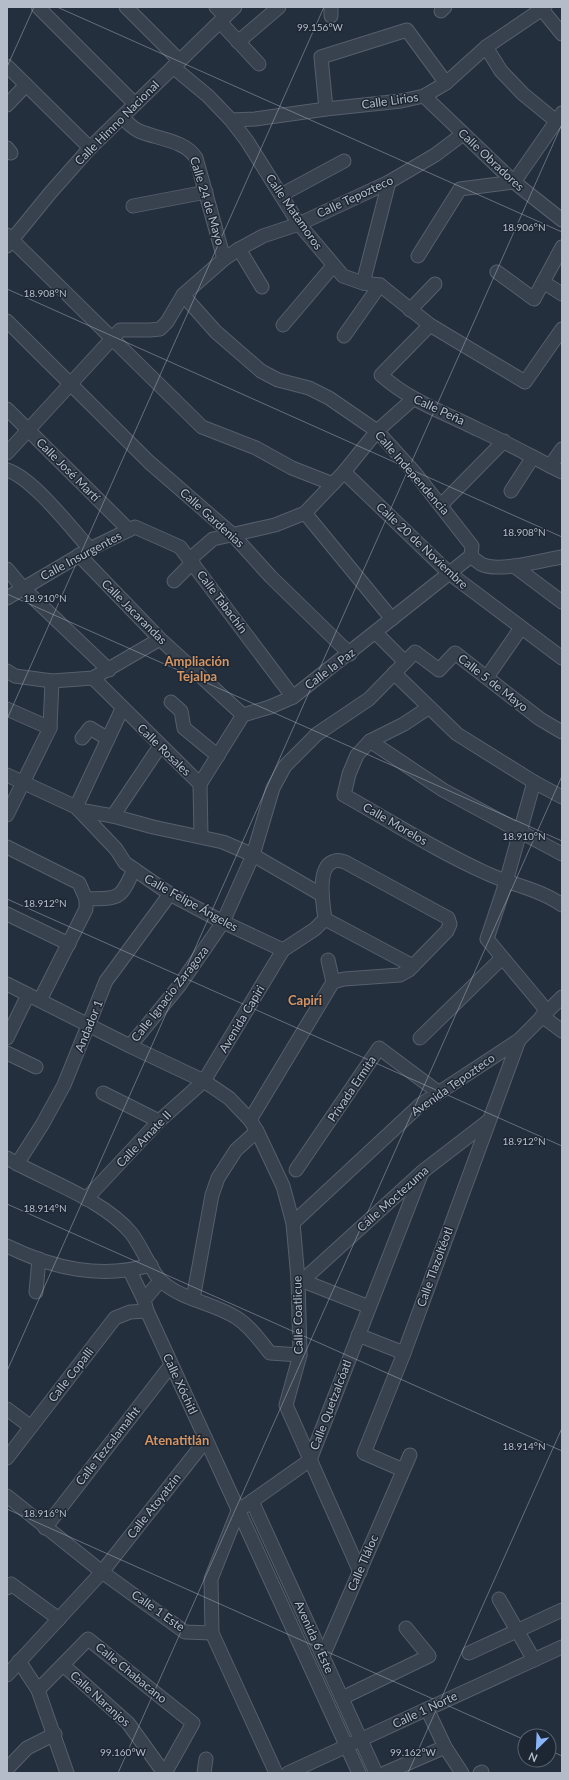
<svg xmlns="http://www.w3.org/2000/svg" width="569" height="1780" viewBox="0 0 569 1780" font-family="Lato,sans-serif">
	<rect width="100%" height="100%" fill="#242f3e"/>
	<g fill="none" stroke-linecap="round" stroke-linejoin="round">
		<defs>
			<g id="minor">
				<path d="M38,7L135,104"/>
				<path d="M126,7L180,61"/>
				<path d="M216,7L225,16"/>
				<path d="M540,7L562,34"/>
				<path d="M441,11L445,7"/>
				<path d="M331,16V7"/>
				<path d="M220,22L259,64"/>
				<path d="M238,42L279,7"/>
				<path d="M486,47L501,71L523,94L556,121"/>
				<path d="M7,66L90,148"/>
				<path d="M173,67L208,96L231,120L247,141L299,224L343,276L363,283L380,285L430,325L525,382L562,329"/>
				<path d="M424,96L514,182L562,220"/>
				<path d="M7,105L26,85"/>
				<path d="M326,109L321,57L407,30L446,83"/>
				<path d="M122,117C127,122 132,128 139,131C157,139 185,140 196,158L224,259"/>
				<path d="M231,120L255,119L326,109L401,101L424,96L446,83L486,47L545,7"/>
				<path d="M7,148L11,153"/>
				<path d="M281,195L344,161"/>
				<path d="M133,206L206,192"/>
				<path d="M7,235L202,427L256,448L292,468L333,484"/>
				<path d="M7,246L51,192L90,148L235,7"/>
				<path d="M239,249L262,287"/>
				<path d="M418,256L460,189L514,182L562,113"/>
				<path d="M497,272L534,299L562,247"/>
				<path d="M543,282L562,294"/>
				<path d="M363,283L389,182"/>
				<path d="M183,295L216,332L261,371L278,380L309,388L329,398L377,431L415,473L472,546L471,556C474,559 478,562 481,564C499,573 542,560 562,557"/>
				<path d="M410,310L435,284"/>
				<path d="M7,321L149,462L233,535L271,577L350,654"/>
				<path d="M283,325L333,266"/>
				<path d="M430,325L381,375C410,401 443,412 477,429C506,442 534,458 562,472"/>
				<path d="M344,336L380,285"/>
				<path d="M7,409L129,530"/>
				<path d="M7,453L120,330H150L160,329L167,322L183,295L224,259L239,249L263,236L299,224L389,182L435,155L463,134"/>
				<path d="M550,466L562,449"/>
				<path d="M7,470C33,478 71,528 90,549"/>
				<path d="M344,472L449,573L562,658"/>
				<path d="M511,491L533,457"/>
				<path d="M441,505L504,441"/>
				<path d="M305,513L392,619"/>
				<path d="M79,555L160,639L243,715"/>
				<path d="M190,559L213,539L275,525L305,513L344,472L377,431L413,399"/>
				<path d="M514,566L562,602"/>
				<path d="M7,569L23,588L109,670"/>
				<path d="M174,581L193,562"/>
				<path d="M7,598L90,549L135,527L180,547L293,697"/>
				<path d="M376,633L405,662"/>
				<path d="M7,671L15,676L52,681L93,678L160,639"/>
				<path d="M394,673L457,734L534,782L562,797"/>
				<path d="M487,677L521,628"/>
				<path d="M93,678L200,784L201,836"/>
				<path d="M171,702L181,711L184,728L218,756"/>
				<path d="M428,708L404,724L370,741L357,755L349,774L344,795C390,821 437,851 486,873C511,885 540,889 562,905"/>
				<path d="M7,709L50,728"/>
				<path d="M82,738L90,728L108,739"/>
				<path d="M370,741L443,790L562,854"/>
				<path d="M7,775L76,807L116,849L125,863L170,894L223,922L283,950"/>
				<path d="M534,782L506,882L487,939L547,1011"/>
				<path d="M200,784L243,715L270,707L293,697L471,556"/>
				<path d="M76,807L122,709"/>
				<path d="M79,810L113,816L153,827L223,842L253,855L322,895"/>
				<path d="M7,815L50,728L52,681"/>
				<path d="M113,816L160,746"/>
				<path d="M7,847L79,883L86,899V909L40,1000"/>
				<path d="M86,899C119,898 120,901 134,869"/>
				<path d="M7,914L69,944"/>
				<path d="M325,919L413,966"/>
				<path d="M328,960L333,982"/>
				<path d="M7,984L130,1046L204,1081L229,1098L250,1120L257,1131L283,1186L293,1223L298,1279L300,1355L286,1405L360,1572"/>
				<path d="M542,1016L562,1031"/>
				<path d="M7,1038L28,995"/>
				<path d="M420,1038L502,958"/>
				<path d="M130,1046L179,986L223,922L253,855L273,788L285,766L317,734L369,699L415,652L439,670L455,653L540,719L562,732"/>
				<path d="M7,1053L36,1067"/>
				<path d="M103,1093L159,1121"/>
				<path d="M7,1158C44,1180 103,1199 131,1233C141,1245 152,1273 161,1281C182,1300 214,1303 237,1318C251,1327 260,1341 270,1353L300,1355"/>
				<path d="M17,1164L42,1125L64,1085L106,981L170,894"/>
				<path d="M296,1170L379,1048L438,1092"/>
				<path d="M86,1199L159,1121L204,1081L283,950L315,929L325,919C323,905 316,865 335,861C338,860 342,861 345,862L448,918L450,924L447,931L409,970L400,975L344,979L333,982L250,1120"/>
				<path d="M293,1223L420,1105L519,1040L562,997"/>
				<path d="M7,1246C54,1269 101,1279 151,1265"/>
				<path d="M130,1271L144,1300"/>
				<path d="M298,1279L369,1307"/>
				<path d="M160,1281L144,1300L147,1311L359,1773"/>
				<path d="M302,1281L422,1172L487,1122"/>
				<path d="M36,1292L39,1259"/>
				<path d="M193,1299L212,1195L218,1178L236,1150L257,1131"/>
				<path d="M358,1335L404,1353"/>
				<path d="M7,1409L31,1427"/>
				<path d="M7,1458L115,1318L130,1312L147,1311"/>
				<path d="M403,1470L364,1453L404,1353L519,1040"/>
				<path d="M7,1496L102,1572L185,1632L212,1633"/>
				<path d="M252,1501L376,1773"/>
				<path d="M45,1528L171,1365"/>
				<path d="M7,1588L11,1584L59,1619"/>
				<path d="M499,1599L534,1660"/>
				<path d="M469,1653L562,1610"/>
				<path d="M323,1656L410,1455"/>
				<path d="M19,1661L38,1690L67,1773"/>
				<path d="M63,1665L128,1723L164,1773"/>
				<path d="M7,1675L102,1572L206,1440"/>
				<path d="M38,1690L88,1639L193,1723L165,1773"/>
				<path d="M342,1698L429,1656L406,1628"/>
				<path d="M427,1709L445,1747L462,1773"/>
				<path d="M7,1769L27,1748L55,1734"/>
				<path d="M204,1773L206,1759"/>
				<path d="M276,1773L212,1633L211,1579L238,1511L310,1460L422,1172"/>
				<path d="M288,1773L562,1647"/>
				<path d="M385,1773L445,1747"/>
				<path d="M480,1773L482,1772"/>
			</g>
		</defs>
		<use href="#minor" stroke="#565f6c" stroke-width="15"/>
		<use href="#minor" stroke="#38414e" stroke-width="13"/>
	</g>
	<path fill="none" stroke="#b4bcc9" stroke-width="1" stroke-opacity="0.45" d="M57,7L562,232M7,67L34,7M7,289L562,537M7,594L562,841M7,719L324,7M7,899L562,1146M7,1204L562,1451M7,1371L562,124M7,1509L525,1740M549,1750L562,1756M118,1773L562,776M408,1773L562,1428"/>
	<g text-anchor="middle" stroke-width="3" stroke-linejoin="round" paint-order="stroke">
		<g font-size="12" fill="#b4bcc9" stroke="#1d2633">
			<text transform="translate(390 101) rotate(-8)" y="4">Calle Lirios</text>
			<text transform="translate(117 123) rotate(-45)" y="4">Calle Himno Nacional</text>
			<text transform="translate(491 160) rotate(43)" y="4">Calle Obradores</text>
			<text transform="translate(355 197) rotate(-25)" y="4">Calle Tepozteco</text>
			<text transform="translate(207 201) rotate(73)" y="4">Calle 24 de Mayo</text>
			<text transform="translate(294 212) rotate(55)" y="4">Calle Matamoros</text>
			<text transform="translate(439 410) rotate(25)" y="4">Calle Peña</text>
			<text transform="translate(68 470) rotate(45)" y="4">Calle José Martí</text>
			<text transform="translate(412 473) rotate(49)" y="4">Calle Independencia</text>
			<text transform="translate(212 518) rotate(42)" y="4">Calle Gardenias</text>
			<text transform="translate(422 546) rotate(43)" y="4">Calle 20 de Noviembre</text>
			<text transform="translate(81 556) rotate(-28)" y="4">Calle Insurgentes</text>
			<text transform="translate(222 602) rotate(53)" y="4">Calle Tabachín</text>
			<text transform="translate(134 612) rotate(45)" y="4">Calle Jacarandas</text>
			<text transform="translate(330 669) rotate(-37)" y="4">Calle la Paz</text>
			<text transform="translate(493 683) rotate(38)" y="4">Calle 5 de Mayo</text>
			<text transform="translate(164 750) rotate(44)" y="4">Calle Rosales</text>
			<text transform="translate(395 824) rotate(30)" y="4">Calle Morelos</text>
			<text transform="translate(191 903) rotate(29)" y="4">Calle Felipe Ángeles</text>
			<text transform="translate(170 994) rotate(-52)" y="4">Calle Ignacio Zaragoza</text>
			<text transform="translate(242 1019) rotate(-59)" y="4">Avenida Capiri</text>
			<text transform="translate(89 1026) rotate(-68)" y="4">Andador 1</text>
			<text transform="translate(453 1085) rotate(-35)" y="4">Avenida Tepozteco</text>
			<text transform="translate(352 1089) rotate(-56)" y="4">Privada Ermita</text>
			<text transform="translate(144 1139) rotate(-46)" y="4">Calle Amate II</text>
			<text transform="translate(393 1199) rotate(-42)" y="4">Calle Moctezuma</text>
			<text transform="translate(435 1267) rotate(-70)" y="4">Calle Tlazoltéotl</text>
			<text transform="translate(298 1315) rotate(-91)" y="4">Calle Coatlicue</text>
			<text transform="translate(71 1375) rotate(-52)" y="4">Calle Copalli</text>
			<text transform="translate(180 1384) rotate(65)" y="4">Calle Xóchitl</text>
			<text transform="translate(331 1405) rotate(-69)" y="4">Calle Quetzalcóatl</text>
			<text transform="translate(108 1446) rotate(-52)" y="4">Calle Tezcalamalht</text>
			<text transform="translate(154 1506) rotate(-52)" y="4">Calle Atoyatzin</text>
			<text transform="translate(363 1563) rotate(-67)" y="4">Calle Tláloc</text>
			<text transform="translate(158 1611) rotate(35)" y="4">Calle 1 Este</text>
			<text transform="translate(314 1637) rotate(66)" y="4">Avenida 6 Este</text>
			<text transform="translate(131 1673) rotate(39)" y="4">Calle Chabacano</text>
			<text transform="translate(100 1699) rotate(42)" y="4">Calle Naranjos</text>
			<text transform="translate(425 1710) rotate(-25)" y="4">Calle 1 Norte</text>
		</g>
		<g font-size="13" font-weight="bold" fill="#d59563" stroke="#1d2633">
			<text x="197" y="666">Ampliación<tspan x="197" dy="15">Tejalpa</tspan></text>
			<text x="305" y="1005">Capiri</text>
			<text x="177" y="1445">Atenatitlán</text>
		</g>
	</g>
	<g font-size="10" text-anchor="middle" fill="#b4bcc9" stroke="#1d2633" stroke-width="3" stroke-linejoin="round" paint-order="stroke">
		<text x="320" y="31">99.156°W</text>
		<text x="524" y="231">18.906°N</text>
		<text x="45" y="297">18.908°N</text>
		<text x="524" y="536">18.908°N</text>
		<text x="45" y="602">18.910°N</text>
		<text x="524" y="840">18.910°N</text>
		<text x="45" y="907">18.912°N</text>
		<text x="524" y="1145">18.912°N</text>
		<text x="45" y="1212">18.914°N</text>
		<text x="524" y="1450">18.914°N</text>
		<text x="45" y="1517">18.916°N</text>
		<text x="123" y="1756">99.160°W</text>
		<text x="413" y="1756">99.162°W</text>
	</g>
	<rect width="569" height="1780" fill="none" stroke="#b4bcc9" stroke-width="16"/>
	<g transform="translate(537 1748) rotate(204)"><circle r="19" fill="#1d2633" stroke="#59626f"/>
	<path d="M0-3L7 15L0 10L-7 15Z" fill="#8ab4f8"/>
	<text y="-6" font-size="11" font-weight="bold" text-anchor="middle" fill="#b4bcc9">N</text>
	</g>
</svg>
